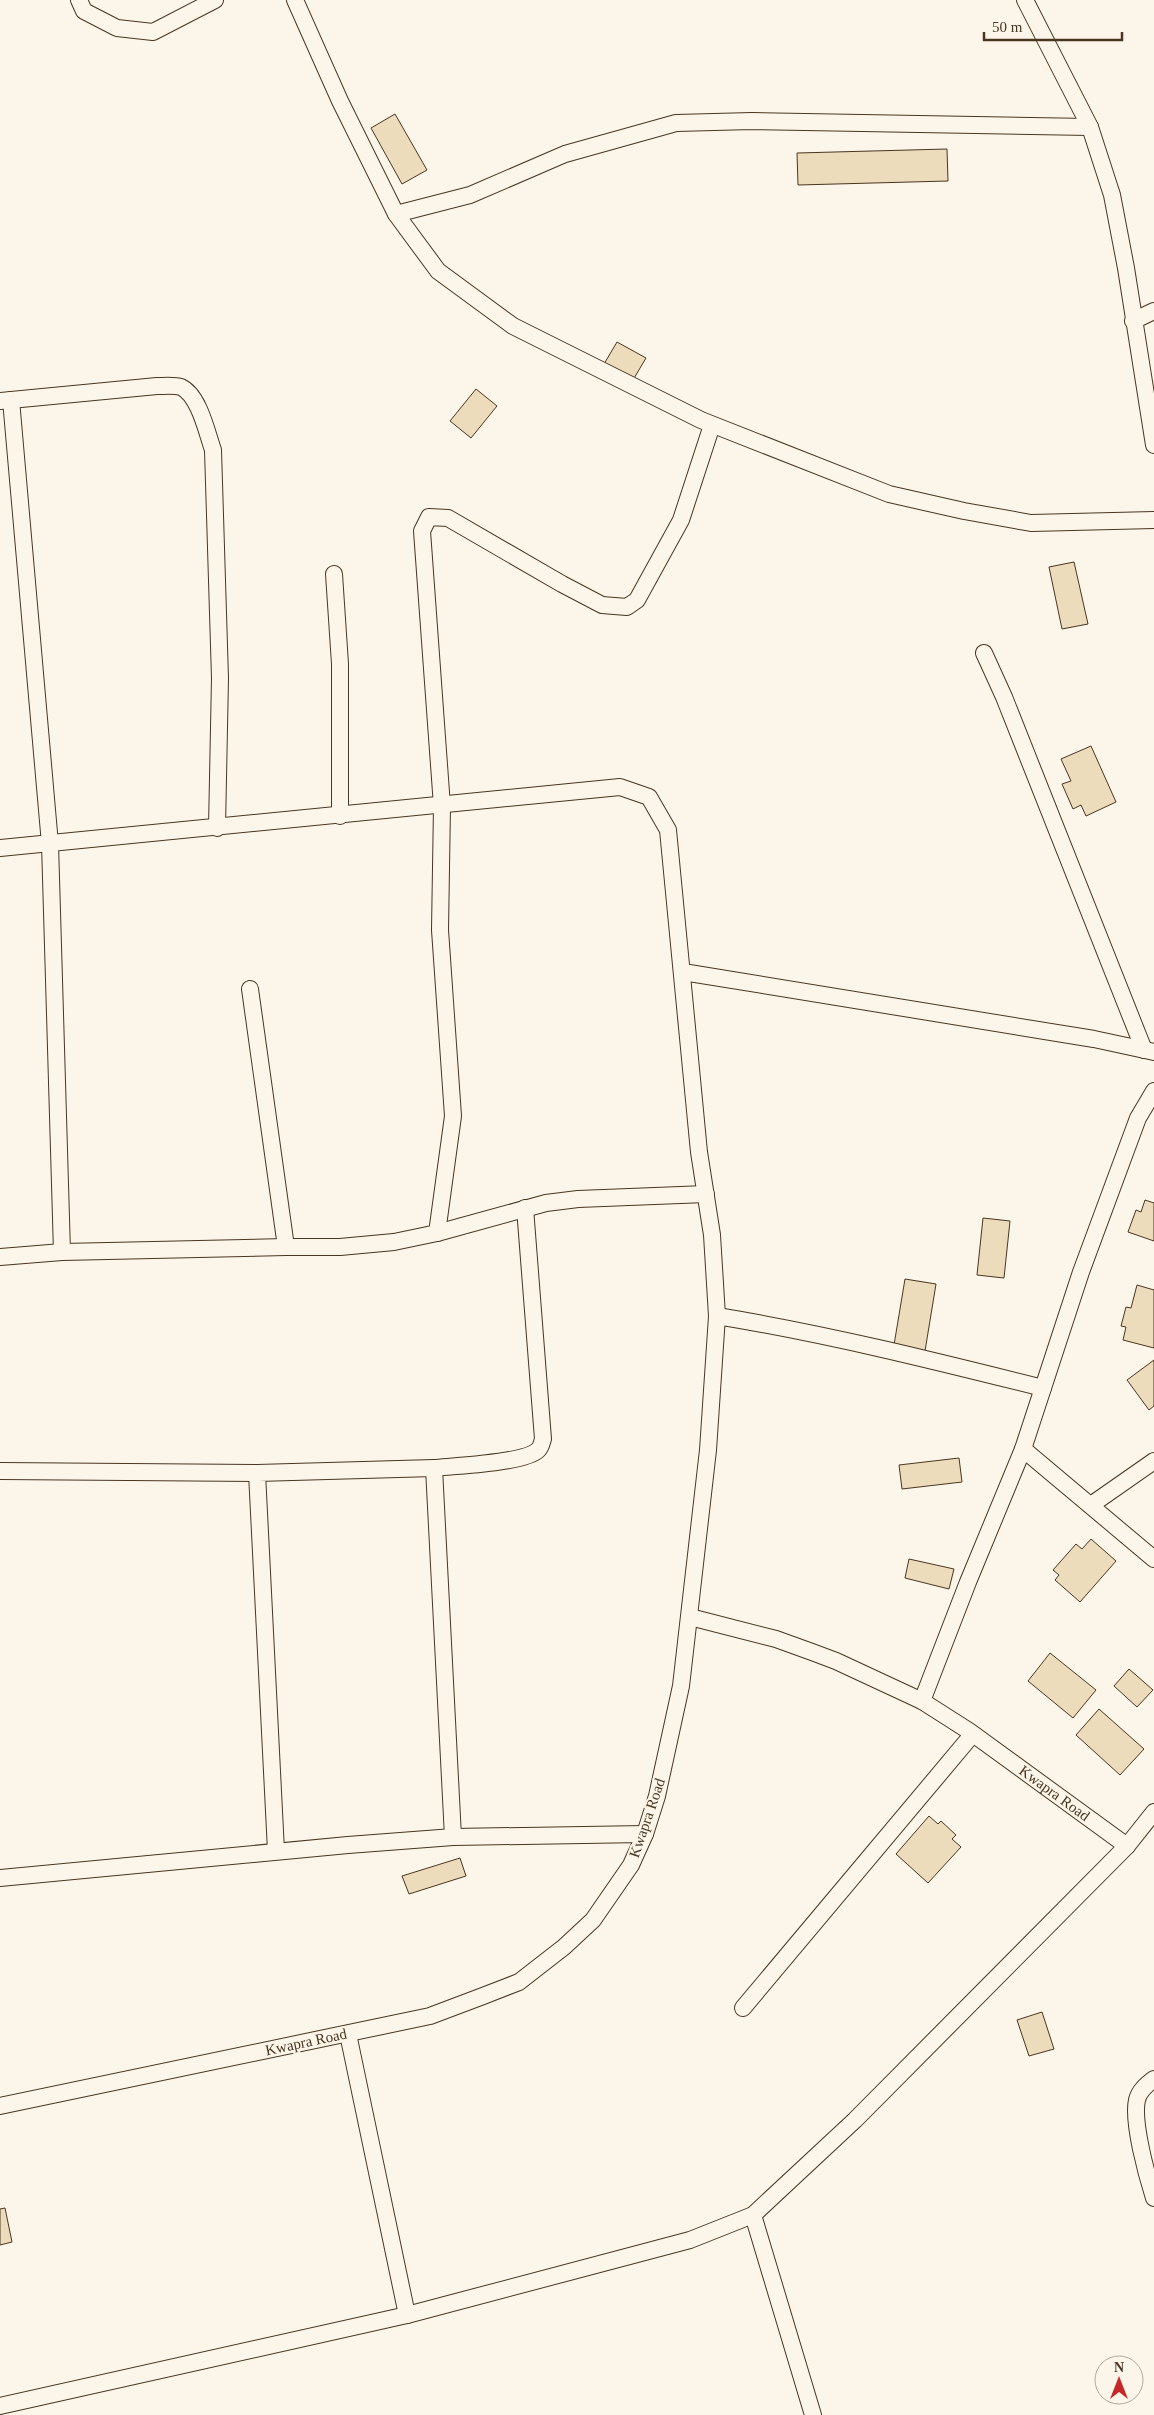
<svg xmlns="http://www.w3.org/2000/svg" width="1154" height="2415" viewBox="0 0 1154 2415" font-family="Georgia,serif">
	<rect width="100%" height="100%" fill="#fbf6e9"/>
	<g fill="#ecdcbc" stroke="#4a3520">
		<path d="M395,114L427,170L402,184L371,128Z"/>
		<path d="M947,149L948,181L798,185L797,153Z"/>
		<path d="M617,342L646,358L633,380L604,364Z"/>
		<path d="M476,389L497,406L471,438L450,421Z"/>
		<path d="M1074,562L1088,624L1062,629L1049,567Z"/>
		<path d="M1091,746L1116,802L1086,816L1081,805L1073,809L1062,784L1071,781L1061,759Z"/>
		<path d="M1145,1200L1154,1203V1241L1128,1232L1136,1210L1141,1212Z"/>
		<path d="M983,1218L1010,1221L1004,1278L977,1275Z"/>
		<path d="M905,1279L936,1284L925,1351L894,1345Z"/>
		<path d="M1137,1285L1154,1290V1348L1123,1340L1126,1327L1121,1326L1126,1307L1131,1308Z"/>
		<path d="M1154,1360V1406L1149,1410L1127,1380Z"/>
		<path d="M959,1458L962,1482L902,1489L899,1465Z"/>
		<path d="M1091,1539L1116,1561L1080,1602L1055,1580L1059,1575L1053,1570L1076,1544L1082,1549Z"/>
		<path d="M909,1559L954,1569L949,1589L905,1578Z"/>
		<path d="M1050,1653L1096,1690L1073,1718L1028,1681Z"/>
		<path d="M1129,1669L1153,1690L1137,1707L1114,1686Z"/>
		<path d="M1099,1709L1144,1749L1120,1775L1076,1735Z"/>
		<path d="M929,1816L938,1824L941,1821L956,1835L952,1839L961,1847L928,1883L896,1854Z"/>
		<path d="M460,1858L466,1876L409,1894L402,1876Z"/>
		<path d="M1042,2012L1054,2049L1029,2056L1017,2020Z"/>
		<path d="M5,2208L12,2242L0,2245V2209Z"/>
	</g>
	<g fill="none" stroke-linecap="round" stroke-linejoin="round">
		<defs>
			<g id="street">
				<path d="M79,0L84,11L117,28L153,32L215,0"/>
				<path d="M295,0L340,101L396,214L438,271L513,326L701,420L889,494L964,511L1031,523L1154,520"/>
				<path d="M1025,0L1090,127L1112,195L1126,268L1154,445"/>
				<path d="M396,214L470,195L565,154L676,123L752,121L1090,127"/>
				<path d="M1133,321L1154,311"/>
				<path d="M11,400L50,844L62,1252"/>
				<path d="M0,401L157,386C164,386 175,385 181,387C199,395 207,433 213,450L220,678L217,828"/>
				<path d="M334,574L340,664V816"/>
				<path d="M984,653L1004,697L1144,1050"/>
				<path d="M0,848L620,787L649,797L668,830L699,1152L712,1235L717,1316L708,1450L681,1686L657,1796L645,1834L631,1865L593,1920L564,1947L519,1982L483,1996L430,2016L0,2106"/>
				<path d="M683,972L1094,1039L1154,1052"/>
				<path d="M250,989L286,1247"/>
				<path d="M437,1233L546,1203L578,1199L706,1194"/>
				<path d="M0,1257L62,1252L286,1247H340L394,1242L437,1233L453,1116L440,930L442,806L422,531L429,517L448,518L562,584L602,605L627,607L637,600L681,520L712,425"/>
				<path d="M717,1316C827,1334 935,1361 1043,1388"/>
				<path d="M1023,1449L1154,1559"/>
				<path d="M434,1468C454,1466 525,1463 538,1450C541,1448 542,1442 543,1439L525,1208"/>
				<path d="M0,1471L257,1473"/>
				<path d="M1091,1505L1154,1461"/>
				<path id="s1" d="M690,1617L776,1639L812,1652L836,1661L922,1701L969,1731L1127,1846"/>
				<path d="M922,1701L968,1582L1023,1449L1081,1272L1138,1118L1154,1091"/>
				<path d="M276,1851L257,1473L434,1468L453,1837"/>
				<path d="M0,1878L348,1845L453,1837L645,1834"/>
				<path d="M743,2008L972,1735"/>
				<path d="M348,2034L407,2315"/>
				<path d="M1154,2079C1146,2085 1139,2091 1137,2100C1132,2122 1147,2176 1154,2198"/>
				<path d="M753,2215L813,2415"/>
				<path d="M0,2406L407,2315L690,2240L753,2215L855,2120L1127,1846L1154,1812"/>
			</g>
		</defs>
		<use href="#street" stroke="#4a3520" stroke-width="18"/>
		<use href="#street" stroke="#fbf6e9" stroke-width="16"/>
	</g>
	<g text-anchor="middle" stroke-width="4" stroke-linejoin="round" paint-order="stroke">
		<g font-size="15" fill="#4a3520" stroke="#fbf6e9">
			<text dy="5" stroke="none"><textPath href="#s1" startOffset="409">Kwapra Road</textPath></text>
			<text transform="translate(647 1818) rotate(-71)" y="5">Kwapra Road</text>
			<text transform="translate(306 2042) rotate(-12)" y="5">Kwapra Road</text>
		</g>
	</g>
	<g transform="translate(1119 2380)"><circle r="24" fill="#fbf6e9" stroke="#b4a999"/>
	<path d="M0-4L9 19L0 12L-9 19Z" fill="#c62828"/>
	<text y="-8" font-size="14" font-weight="bold" text-anchor="middle" fill="#4a3520">N</text>
	</g>
	<path d="M984 32v8h138v-8" fill="none" stroke="#4a3520" stroke-width="2.5"/>
	<text x="992" y="32" font-size="15" fill="#4a3520" stroke="#fbf6e9" stroke-width="4" paint-order="stroke">50 m</text>
</svg>
